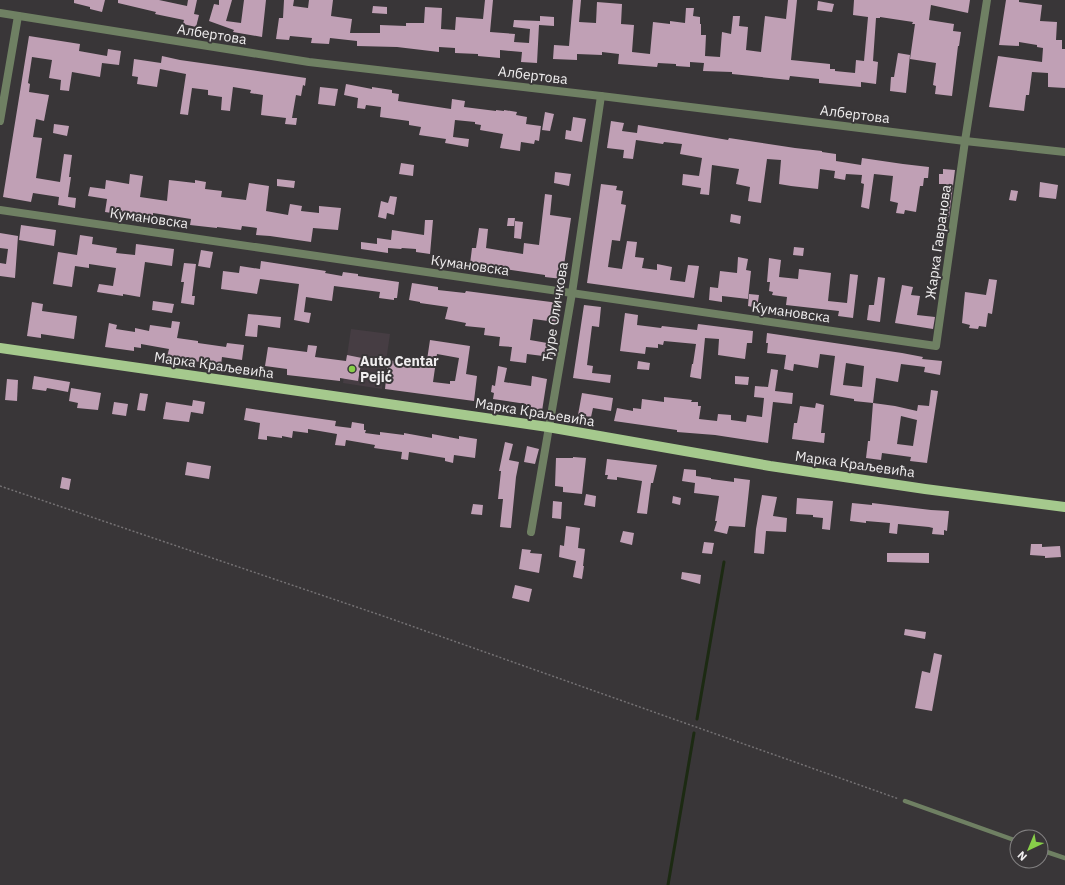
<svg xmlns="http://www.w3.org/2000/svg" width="1065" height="885" viewBox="0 0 1065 885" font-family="'IBM Plex Sans',sans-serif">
	<rect width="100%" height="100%" fill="#393638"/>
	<path fill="#463d43" d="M351,329L390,334L382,389L343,383Z"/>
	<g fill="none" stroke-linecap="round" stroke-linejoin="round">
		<g stroke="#1c2a12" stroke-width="3">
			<path d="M697,719L724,562"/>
			<path d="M668,885L694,733"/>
		</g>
	</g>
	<g fill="#c0a0b5" fill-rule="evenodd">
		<path d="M74,0H105L102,12L90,9V7L74,3Z"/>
		<path d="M118,0H159L187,6L188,0H197L194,14L199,15L196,27L183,24L184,20L155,14L156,12L118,3Z"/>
		<path d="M219,0H232L226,21L241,23L244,0H266L262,37L233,32L234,30L209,21L214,4L219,5Z"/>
		<path d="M284,0H294L293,6L308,8L309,0H333L331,16L352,19L350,33H380V25L406,26V23H424L425,7L442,8L441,29L455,30L456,17L483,19L485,0H493L490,32L515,34L514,42L529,43L530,29L513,27L514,20L540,21V16L554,17V26L539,25L537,63L521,62L522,52L500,50V58L478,56V54L455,53V48L439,47V52L397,47L357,46V41L330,38L329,44L311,43L312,38L290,36L289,40L276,39L279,18H283Z"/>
		<path d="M573,0H581L579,22L596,23L597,2L622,4L621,24L634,25L632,52L650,54L653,22L670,24V21L685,23L686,8H694L693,16L700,17V24H701V35H706L705,56L720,57L722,32L731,34L733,16H740L739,26L748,27L746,50L761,52L765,16L786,19L788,0H797L791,60L830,64V69H835V71L855,73L856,60L864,61L868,17L853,15L854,0H970L968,13L931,5L929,20L954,24L953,31L961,32L959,46H958L952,96L935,94L936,86L933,85L936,63L910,59L915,24H912L913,22L880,17V18H876L873,61L878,62L876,84L861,82V87L819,83V79L790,76L789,80L732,74V72L703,71L704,63L690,62V67L676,66V64L658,63L657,67L618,64L619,54L602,52V55L577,54V60L553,59L554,45L569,46Z"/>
		<path d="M1006,0H1019V2L1042,5L1040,21L1057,22L1056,40H1062V49H1065V88L1048,87V73L1032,72L1029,95H1026L1024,111L989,107L998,56L1042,62L1043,48L1037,47V45L1019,42V46L999,45Z"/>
		<path d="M818,1L834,4L832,12L817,10Z"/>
		<path d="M373,6L387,7V14L372,13Z"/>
		<path d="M29,36L80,44L79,51L107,56L108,49L121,51L119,65L102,63L100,77L72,72L69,91L60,90L61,80L49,78L52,60L32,57L28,83L30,84L29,92L49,95L44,121L36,119L33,137L42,138L36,178L60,182L64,154L72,155L69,177H71L68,197L76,198L75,208L58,205L59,197L33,193L31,202L3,197Z"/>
		<path d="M898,53L910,55L906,93L890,91L891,77H894Z"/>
		<path d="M162,56L180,60L306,78L305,86L303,85L301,96L296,95L292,118H297L296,125L285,124L286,118L261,115L263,95L250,93L251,90L233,87L230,111L221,110L222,97L208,95V90L192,88L188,115L180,114L186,74L160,69L157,87L137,84L138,77L132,76L134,59L161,63Z"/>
		<path d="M346,84L372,89V87L392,90V93L399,94L398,101L451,109L452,99L465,101L464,107L496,111V110L504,111V110L517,112L516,115L527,117L526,124L541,126L539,141L535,140L534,144L521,142L520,151L500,148L503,134L480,130L481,125L475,124V122L455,120L453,137L469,139L468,147L445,143L446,139L419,135L421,127L409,125V121L380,117L381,107L366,105L365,109L357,108L358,98L344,95Z"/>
		<path d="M320,87L338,89L335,106L318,104Z"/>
		<path d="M545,112L554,114L550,131L542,130Z"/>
		<path d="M573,117L586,119L582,142L565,139L566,130L571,131Z"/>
		<path d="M611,121L624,123L622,131L637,133L638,125L728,140L729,138L795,148L822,151V152L836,154V161L861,165L862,158L903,164L929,167L928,178H924L923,186H920L916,212L905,210L904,214L896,213L898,203L890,201L893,176L874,174L869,209L861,207L863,193L864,184L861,183L862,175L846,174L845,180L834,178L835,171L820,169L818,189L791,186L779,184L781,160L767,159L761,203L748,201L750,187L736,184L739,169L712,165L709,195L700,194L701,188L682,185L683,174L699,176L702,158L680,154L682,144L664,142L663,144L636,140L633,159L623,158L624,150L607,148Z"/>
		<path d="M54,124L69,126L67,136L53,133Z"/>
		<path d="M401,163L414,165L413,176L399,174Z"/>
		<path d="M943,169L955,170L949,217L943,216L946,184H939V174H943Z"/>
		<path d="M555,172L571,174L569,186L554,183Z"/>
		<path d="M130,174L143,176L140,197L167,201L169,180L195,183V180L206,182L205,189L222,191L221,197L246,200L249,183L269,186L266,211L288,215L290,204L302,206L301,211L319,213V206L341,208L338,230L313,228L311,242L270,236L256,235L257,228L242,226L241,230L217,227V228L190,225L191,219L153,213V216L145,215V218L105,212L107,199L88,196L90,187L105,189L106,180L129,184Z"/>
		<path d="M277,179L295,181L294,188L277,186Z"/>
		<path d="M1040,182L1058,185L1056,199L1039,197Z"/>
		<path d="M601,184L617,186L616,190L623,191L621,204L626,205L620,241L612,240L608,267L622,269L627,241L637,242L635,257L644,258L642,268L657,270V264L672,267L670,280L685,282L688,265L699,266L694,298L587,283Z"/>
		<path d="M1011,190L1018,191L1016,201L1009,200Z"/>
		<path d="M545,194L552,195L550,215L571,218L562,279L545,277V275L470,264L472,248H476L479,228L488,229L486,248L523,254L524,243L539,245Z"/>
		<path d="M390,196L397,197L394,215L387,213L386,219L378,217L381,201L388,203Z"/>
		<path d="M731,214L741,216L740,224L730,222Z"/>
		<path d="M508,218H515L514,226H507Z"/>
		<path d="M425,220H433L430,254L416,252V249L402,248L401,249L388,248V253L361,249V242L377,244V238L391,240L392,230L424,235Z"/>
		<path d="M515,221L523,222L521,239L514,238Z"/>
		<path d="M21,225L56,230L54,246L19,240Z"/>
		<path d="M0,233L18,236L15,278L0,276V263L6,264L8,249L0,248Z"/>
		<path d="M80,235L93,237L92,244L117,248L116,253L135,255L136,244L174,249L172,266L145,262L140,297L123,294V296L97,292L99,284L113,286L116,268L89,264V268L75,266L72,287L53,284L58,252L77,255Z"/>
		<path d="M794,247L804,248L803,256L793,255Z"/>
		<path d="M201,250L213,252L210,268L198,266Z"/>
		<path d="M738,257L748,259L746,270L751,271L748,299L722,296V302L709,300L710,287L718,288L720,271L737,273Z"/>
		<path d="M769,258L781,260L779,277L798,279L799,269L831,273L828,301L847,303L850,274L858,275L853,318L838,316L839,311L786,305L787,297L772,295L773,292L769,291L770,282H767Z"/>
		<path d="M261,261L326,271L325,273L342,276L343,272L358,274V276L399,282L397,298H394V300L379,298L380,292L334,286L332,301L306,297L304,312L311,313L309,323L294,320L299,284L260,279L257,294L221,289L223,271L239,273L240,266L260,269Z"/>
		<path d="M184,263L196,264L192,296H195L194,305L181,303L184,282H181Z"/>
		<path d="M878,277L885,278L880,322L867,320L869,305H874Z"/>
		<path d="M989,279L997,280L992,314L988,313L986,327L979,326L978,329L969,328L970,325L962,323L965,292L986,295Z"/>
		<path d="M412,283L438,287V290L465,293L466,291L559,303L556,322L533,319L530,340L553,344L551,357L527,354L526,363L510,361L512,347L499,346L500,337L484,335L485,328L465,326L466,323L445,319L448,307L420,303V302L409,300Z"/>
		<path d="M902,285L913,287L911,295L920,296L917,315L935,317L933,329L895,323Z"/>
		<path d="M749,294L759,295L757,308L748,306Z"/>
		<path d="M153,301L174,304L172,313L152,310Z"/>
		<path d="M32,302L43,304L42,311L77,316L74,339L41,334V338L27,336Z"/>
		<path d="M584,305L601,307L599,327L592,326L587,365L593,366L592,373L611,375L610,383L573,378Z"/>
		<path d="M625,313L638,315L637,325L661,328L662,326L697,330L698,324L753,331L752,343H747L745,359L718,355L719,339L705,338L701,379L690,377L692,364H693L696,344L664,341L663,345L658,344V348L646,347L645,354L620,351Z"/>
		<path d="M248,314L281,317L280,328L258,325L257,337L245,336Z"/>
		<path d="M172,321L180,322L177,338L198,341V343L226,347L227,343L244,345L242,360L222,357L221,365L167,357L169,349L141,344V348L134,347V351L105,347L109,323L117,325L116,329L135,332V328L149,331L150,325L171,328Z"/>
		<path d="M767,333L902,353L923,357L922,359L942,361L940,375L924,372L925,367L901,364L898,382L876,378L873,403L854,401V399L830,395L835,356L820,354L818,368L794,364L793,371L784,369L786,355L767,353L768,343H766ZM846,363L864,366L862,387L843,385Z"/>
		<path d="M430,340L470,346L466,374L477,376L474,401L385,389L388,360L408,363L409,358L427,360ZM437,354L459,358L455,381H450V384L433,382Z"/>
		<path d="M308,345L317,346L315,357L346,361L347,355L362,358L358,381L340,378V381L287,375V369L265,366L268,347L307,352Z"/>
		<path d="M638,361L650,363L649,370L637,369Z"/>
		<path d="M498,366L507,368L504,382L531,386L532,376L547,379L542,411L526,408V404L493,399L494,393L491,392L492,385L495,386Z"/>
		<path d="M771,369L778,370L775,391L793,393L792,404L773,402L768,443L715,435L677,432V430L614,421L617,408L633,411V408L641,409L642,399L664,402V397L692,400L691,402H698V406H701L699,419L717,421L718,414L731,415V420L746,422L747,415L762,417L764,398L754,397L755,386L768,387Z"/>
		<path d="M34,376L70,382L68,392L47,388L46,391L32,389Z"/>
		<path d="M735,376L749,377L748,385L735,384Z"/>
		<path d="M7,379L18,380L17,401L5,400Z"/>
		<path d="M71,388L101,393L98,410L77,408L78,403L69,401Z"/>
		<path d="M931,390L938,391L927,463L910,461L911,457L882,453L881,460L866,458L868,441H870L873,403L895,406L917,411L918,405L929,406ZM901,416L917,420L913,446L897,444Z"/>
		<path d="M140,393L148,394L145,411L137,410Z"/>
		<path d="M582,393L613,398L611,411L593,408L591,417L578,415Z"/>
		<path d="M193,400L205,402L203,414L191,412L189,422L163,419L166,402L192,406Z"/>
		<path d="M114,402L128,404L126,416L112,414Z"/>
		<path d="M816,403L824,405L821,433H825L824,443L792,439L794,423H797L800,406L815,408Z"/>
		<path d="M246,408L336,421L335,426L351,428L352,422L364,424V430H366L365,433L380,435V432L404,435V433L432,438V434L459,439V436L477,439L475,458L454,455L453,463L445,461V458L409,452L408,460L401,459L402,452L374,448L375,445L346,440L345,446L335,445L337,434L308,429V433L293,431L292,438L282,436V438L267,436V440L258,439L260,423L244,420Z"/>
		<path d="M505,442L513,444L509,460L519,462L516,477L511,528L500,527L503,499H498L501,471H499Z"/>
		<path d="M527,446L539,449L535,464L524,462Z"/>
		<path d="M573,457L586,458L582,494L563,492V487L555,486L556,458H573Z"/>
		<path d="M607,459L657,465L653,483H651L647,514L637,513L642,481L617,477V480L607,479L608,475H605Z"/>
		<path d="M187,462L211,466L209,479L185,475Z"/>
		<path d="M684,469L696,470V476L711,478V479L734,482V478L750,480L745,527L729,526L727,534L714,531L717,521H715L719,496L694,493L695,483L682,481Z"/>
		<path d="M62,477L71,479L69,490L60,488Z"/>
		<path d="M586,494L596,496L595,507L584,505Z"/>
		<path d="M762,495L777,497L773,516L787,518L786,532L766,531L764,554L754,553L756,529Z"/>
		<path d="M673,496L681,498L680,505L672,503Z"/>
		<path d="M797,498L833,501L830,530L822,529L823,518L813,517V515L796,514Z"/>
		<path d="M553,501L562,502L561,519L552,518Z"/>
		<path d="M852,503L872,505V503L931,510L949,511L947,531L944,530V535L932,534L933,528L929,527L898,524L897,534L889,533L890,523L866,521V523L850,521Z"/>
		<path d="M473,504L483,505L482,515L471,514Z"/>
		<path d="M566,526L580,528L578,548L585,549L583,566H584L582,579L573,577L576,561L559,557L560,545L564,546Z"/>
		<path d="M623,531L634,533L632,545L620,542Z"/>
		<path d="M704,542L714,543L712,554L702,553Z"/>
		<path d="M1031,544H1042V547L1060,546L1061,557L1045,558V556L1030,555Z"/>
		<path d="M522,549L531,550L530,553L542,554L539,573L519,569Z"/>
		<path d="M887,553H929V563L887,562Z"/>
		<path d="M682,572L701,575L700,584L681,579Z"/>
		<path d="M515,585L532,589L529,602L512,598Z"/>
		<path d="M905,629L926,632L925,639L904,635Z"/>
		<path d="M934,653L942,655L932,711L915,708L922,671L930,673Z"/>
	</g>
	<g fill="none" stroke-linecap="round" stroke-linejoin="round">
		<path stroke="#757274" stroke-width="1.5" stroke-dasharray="2 2" stroke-linecap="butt" d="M0,486L386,617L899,799"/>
		<g stroke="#6f8063" stroke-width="4.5">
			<path d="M905,801L1017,841"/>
			<path d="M1041,850L1065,858"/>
		</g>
		<g stroke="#6f8063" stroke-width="8">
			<path d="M0,13L309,62L601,96L965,141L1065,152"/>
			<path d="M0,121L18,16"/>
			<path d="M0,210L936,346L965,141L987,0"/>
			<path d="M531,532L572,293L601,96"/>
		</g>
		<path stroke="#a5c98d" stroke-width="10" d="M0,348L548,427L770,466L925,489L1065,507"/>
	</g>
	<circle fill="#88cf49" stroke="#393638" stroke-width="1.5" cx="352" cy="369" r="4"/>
	<g text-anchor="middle" stroke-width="4" stroke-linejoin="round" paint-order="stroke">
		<g font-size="14" fill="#f0eeef" stroke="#393638">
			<text transform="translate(212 34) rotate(9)" y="5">Албертова</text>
			<text transform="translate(533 75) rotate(7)" y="5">Албертова</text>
			<text transform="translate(855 114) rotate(7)" y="5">Албертова</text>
			<text transform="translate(149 218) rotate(8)" y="5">Кумановска</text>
			<text transform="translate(938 242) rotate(-82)" y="5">Жарка Гавранова</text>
			<text transform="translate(470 265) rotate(8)" y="5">Кумановска</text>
			<text transform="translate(555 312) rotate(-81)" y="5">Ђуре Оличкова</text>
			<text transform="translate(791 312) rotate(8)" y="5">Кумановска</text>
			<text transform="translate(214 365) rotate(8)" y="5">Марка Краљевића</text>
			<text transform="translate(535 412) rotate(9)" y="5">Марка Краљевића</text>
			<text transform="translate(855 464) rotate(8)" y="5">Марка Краљевића</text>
		</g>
		<g font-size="14" font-weight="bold" fill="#f0eeef" stroke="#393638" text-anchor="start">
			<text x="360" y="366">Auto Centar<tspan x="360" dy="16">Pejić</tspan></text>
		</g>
	</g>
	<g transform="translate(1029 849) rotate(224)"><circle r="19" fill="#393638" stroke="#828081"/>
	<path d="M0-3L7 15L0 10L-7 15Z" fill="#88cf49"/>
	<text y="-6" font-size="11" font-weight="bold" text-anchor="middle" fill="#f0eeef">N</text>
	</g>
</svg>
